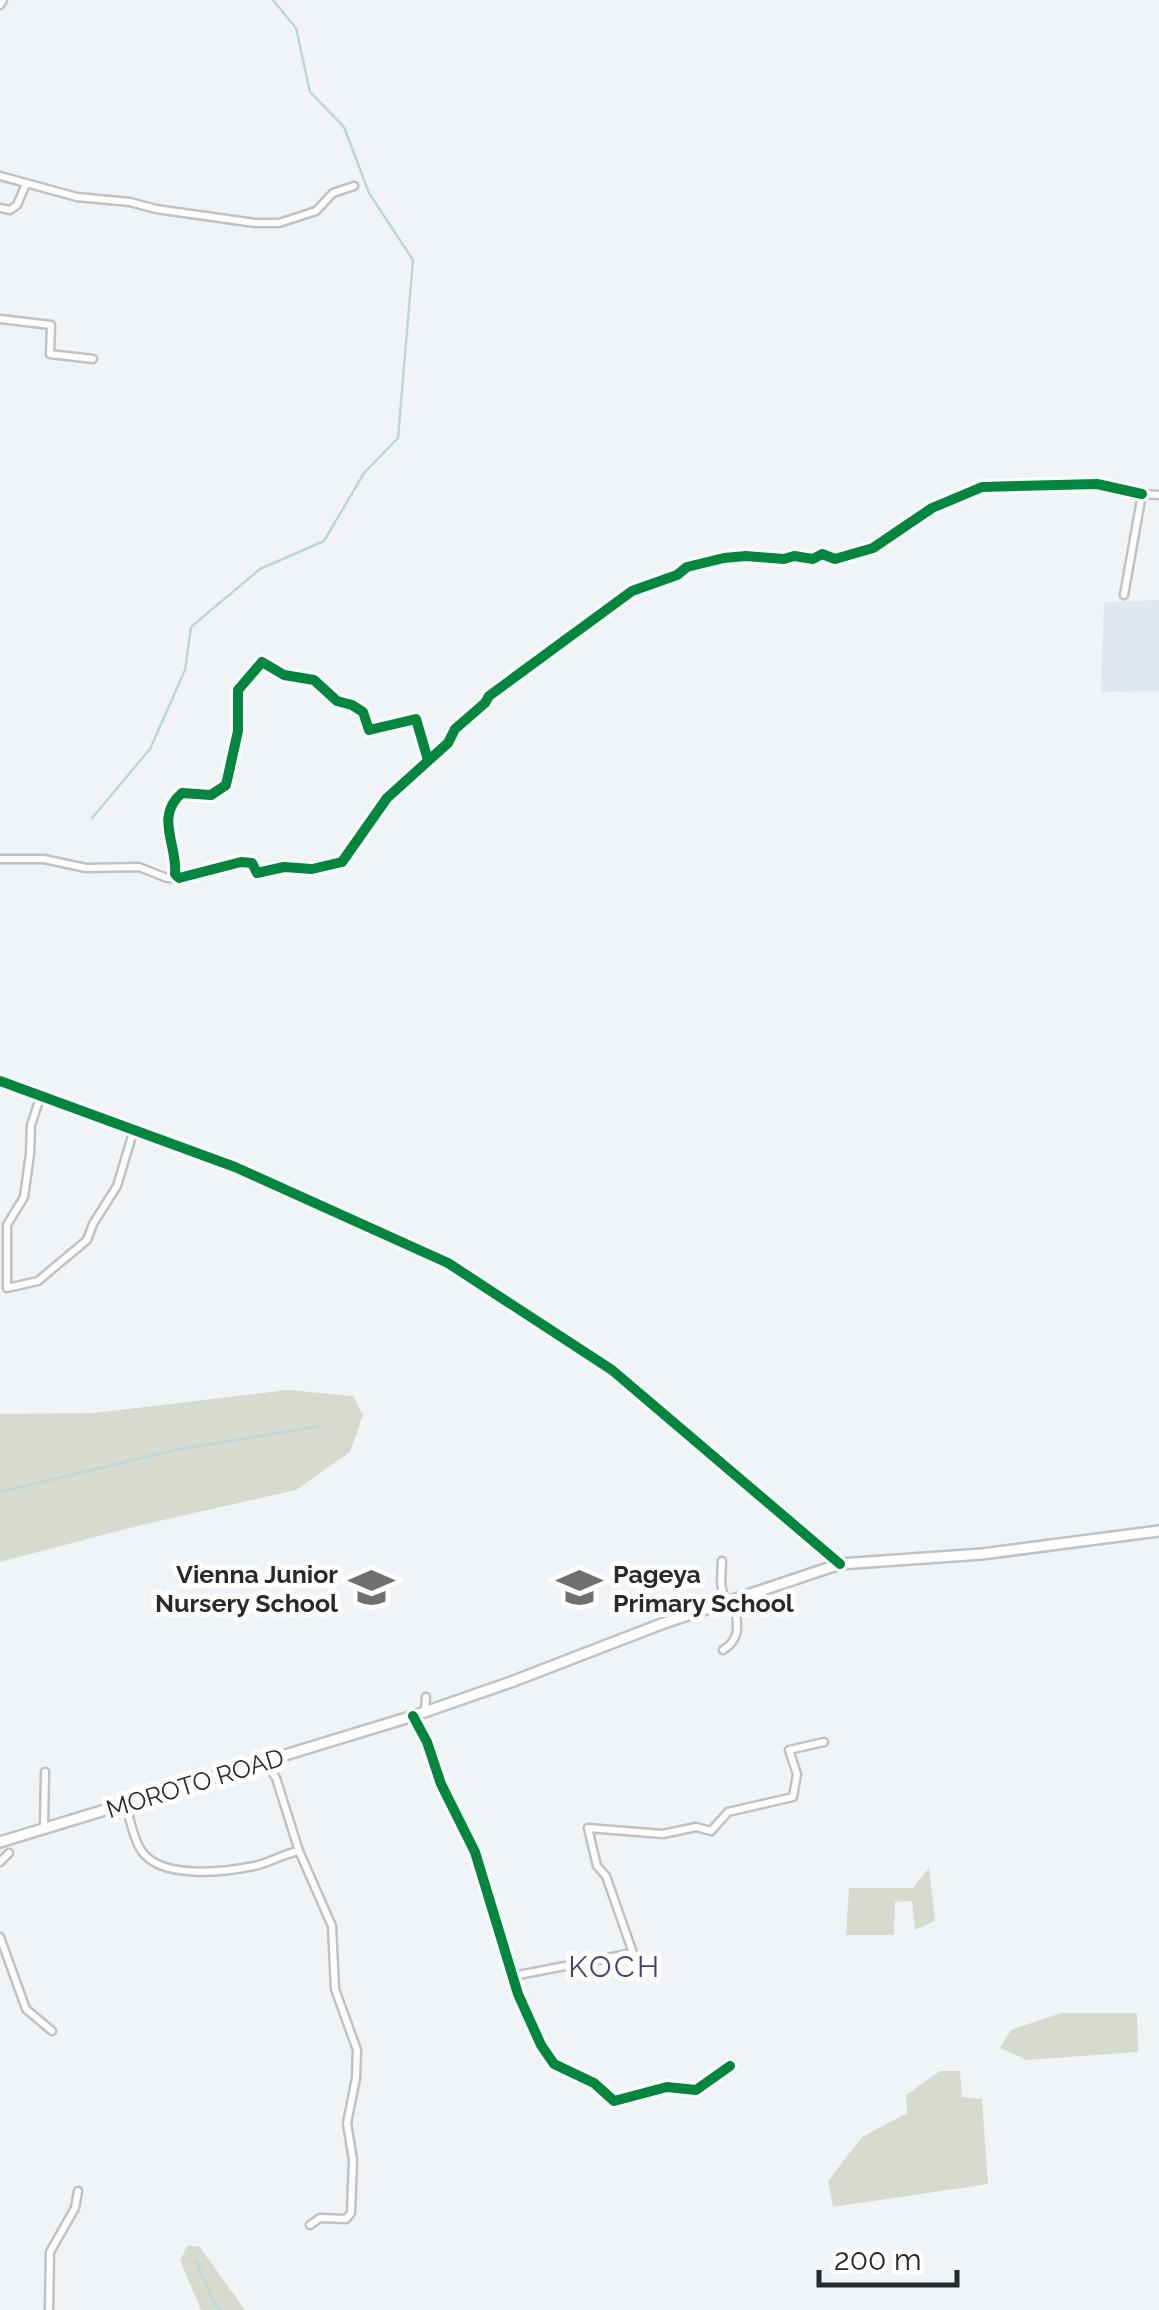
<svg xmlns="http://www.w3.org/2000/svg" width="1159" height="2310" viewBox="0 0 1159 2310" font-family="Raleway,sans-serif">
	<rect width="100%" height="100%" fill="#f1f4f7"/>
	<path fill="#e0e9f0" d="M1159,600V691L1101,692L1104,602Z"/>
	<g fill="#d7dbce">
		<path d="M288,1390L353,1396L363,1415L350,1452L296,1490L137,1526L0,1562V1414L94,1413Z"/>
		<path d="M929,1868L935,1921L915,1930L912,1901L895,1902L894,1935H846L849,1888H913Z"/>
		<path d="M1061,2013H1137L1138,2052L1027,2060L1000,2048L1011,2030Z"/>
		<path d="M940,2071H960L962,2097L982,2099L988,2184L833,2207L828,2181L862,2137L907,2113L906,2095Z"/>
		<path d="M187,2246H199L245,2310H201L180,2260Z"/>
	</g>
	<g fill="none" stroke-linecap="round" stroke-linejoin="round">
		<g stroke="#bcd7d8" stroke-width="2.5">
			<path d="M92,818L150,749L185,670L191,627L260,569L324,541L364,473L398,438L413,260L369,193L344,127L310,92L296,28L273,0"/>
			<path d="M0,1492L175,1450L321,1426"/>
			<path d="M196,2261L214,2303L221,2310"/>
		</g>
		<defs>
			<g id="minor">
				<path d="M0,5L3,0"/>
				<path d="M0,176L77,197L130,202L156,209L255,223H279L316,211L333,193L354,186"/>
				<path d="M0,208L10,210L17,205L26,184"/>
				<path d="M0,319L51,325L50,354L93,359"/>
				<path d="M1124,595L1142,494L1159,495"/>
				<path d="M428,760L416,719L369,730L363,712L352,705L337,701L314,680L284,675L262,662L238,690V731L226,785L211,795L182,793C154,816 178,846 175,874L179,878L241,862L252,863L257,873L284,867L312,869L342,862L387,798L448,743L455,729L485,703L489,696L632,591L677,575L687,567L724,558L746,556L784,559L794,556L813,559L822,554L835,559L873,548L932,508L982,487L1097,484L1142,494"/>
				<path d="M0,859H44L86,868L139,867L167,878H179"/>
				<path d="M0,1081L235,1167L448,1263L612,1370L839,1563"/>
				<path d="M41,1095L31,1125L30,1154L24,1197L7,1225V1288L38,1281L87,1240L93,1224L117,1186L134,1129"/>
				<path d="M722,1561L721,1584L725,1602"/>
				<path d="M723,1650C744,1637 736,1620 734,1599"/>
				<path d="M425,1711L426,1697"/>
				<path d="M413,1716L427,1742L441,1784L475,1852L518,1994L541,2045L554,2064L594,2083L614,2101L667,2087L696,2090L730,2066"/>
				<path d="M266,1763L276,1778L299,1851L332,1926L335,1989L357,2050L356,2078L347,2123L353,2160L351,2213L346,2219L320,2218L310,2225"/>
				<path d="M126,1805C130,1819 133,1838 141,1850C160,1880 225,1872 254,1866C270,1863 282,1854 299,1851"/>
				<path d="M44,1828L45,1772"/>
				<path d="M0,1862L9,1853"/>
				<path d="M0,1937L26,2009L52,2031"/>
				<path d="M513,1976L633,1953L606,1876L597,1866L588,1828L663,1834L696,1827L711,1831L728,1812L793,1797L797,1774L789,1750L824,1742"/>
				<path d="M49,2310L50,2252L75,2208L78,2191"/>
			</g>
			<path id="major" d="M0,1842L413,1716L511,1682L664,1623L840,1564L982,1554L1159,1531"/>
		</defs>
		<use href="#minor" stroke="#c0c2c4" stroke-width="11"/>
		<use href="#major" stroke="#c0c2c4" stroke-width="14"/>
		<use href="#minor" stroke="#fdfdfe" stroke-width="6"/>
		<use href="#major" stroke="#fdfdfe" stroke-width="9"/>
		<defs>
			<g id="cycleway">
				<path d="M428,760L416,719L369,730L363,712L352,705L337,701L314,680L284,675L262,662L238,690V731L226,785L211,795L182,793C154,816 178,846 175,874L179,878L241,862L252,863L257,873L284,867L312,869L342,862L387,798L448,743L455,729L485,703L489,696L632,591L677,575L687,567L724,558L746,556L784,559L794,556L813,559L822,554L835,559L873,548L932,508L982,487L1097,484L1142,494"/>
				<path d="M0,1081L235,1167L448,1263L612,1370L840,1564"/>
				<path d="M413,1716L427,1742L441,1784L475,1852L518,1994L541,2045L554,2064L594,2083L614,2101L667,2087L696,2090L730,2066"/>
			</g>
		</defs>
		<use href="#cycleway" stroke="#fff" stroke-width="16"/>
		<use href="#cycleway" stroke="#00873e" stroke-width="10"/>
	</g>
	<defs>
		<symbol id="school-bare" viewBox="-9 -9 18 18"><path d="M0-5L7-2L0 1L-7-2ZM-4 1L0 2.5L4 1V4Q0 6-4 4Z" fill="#6e7072" stroke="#fff" stroke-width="2.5" paint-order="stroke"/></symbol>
	</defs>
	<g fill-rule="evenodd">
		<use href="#school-bare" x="340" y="1556" width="63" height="63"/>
		<use href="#school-bare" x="548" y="1556" width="63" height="63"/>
	</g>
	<g text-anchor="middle" stroke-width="10" stroke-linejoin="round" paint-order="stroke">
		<g font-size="25" font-weight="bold" fill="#27292b" stroke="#fff" text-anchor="end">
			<text x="338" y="1583">Vienna Junior<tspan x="338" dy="29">Nursery School</tspan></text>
			<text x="613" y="1583" text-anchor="start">Pageya<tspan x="613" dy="29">Primary School</tspan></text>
		</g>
		<g font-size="25" fill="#27292b" stroke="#fff">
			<text transform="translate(195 1783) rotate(-17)" y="9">MOROTO ROAD</text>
		</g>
		<g font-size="30" letter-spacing="2.5" fill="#483e7b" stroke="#fff">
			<text x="615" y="1977">KOCH</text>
		</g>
	</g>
	<path d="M819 2270v15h138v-15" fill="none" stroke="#27292b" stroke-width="5"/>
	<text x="834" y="2270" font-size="30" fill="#27292b" stroke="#ffffff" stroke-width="8" paint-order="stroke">200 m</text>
</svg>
